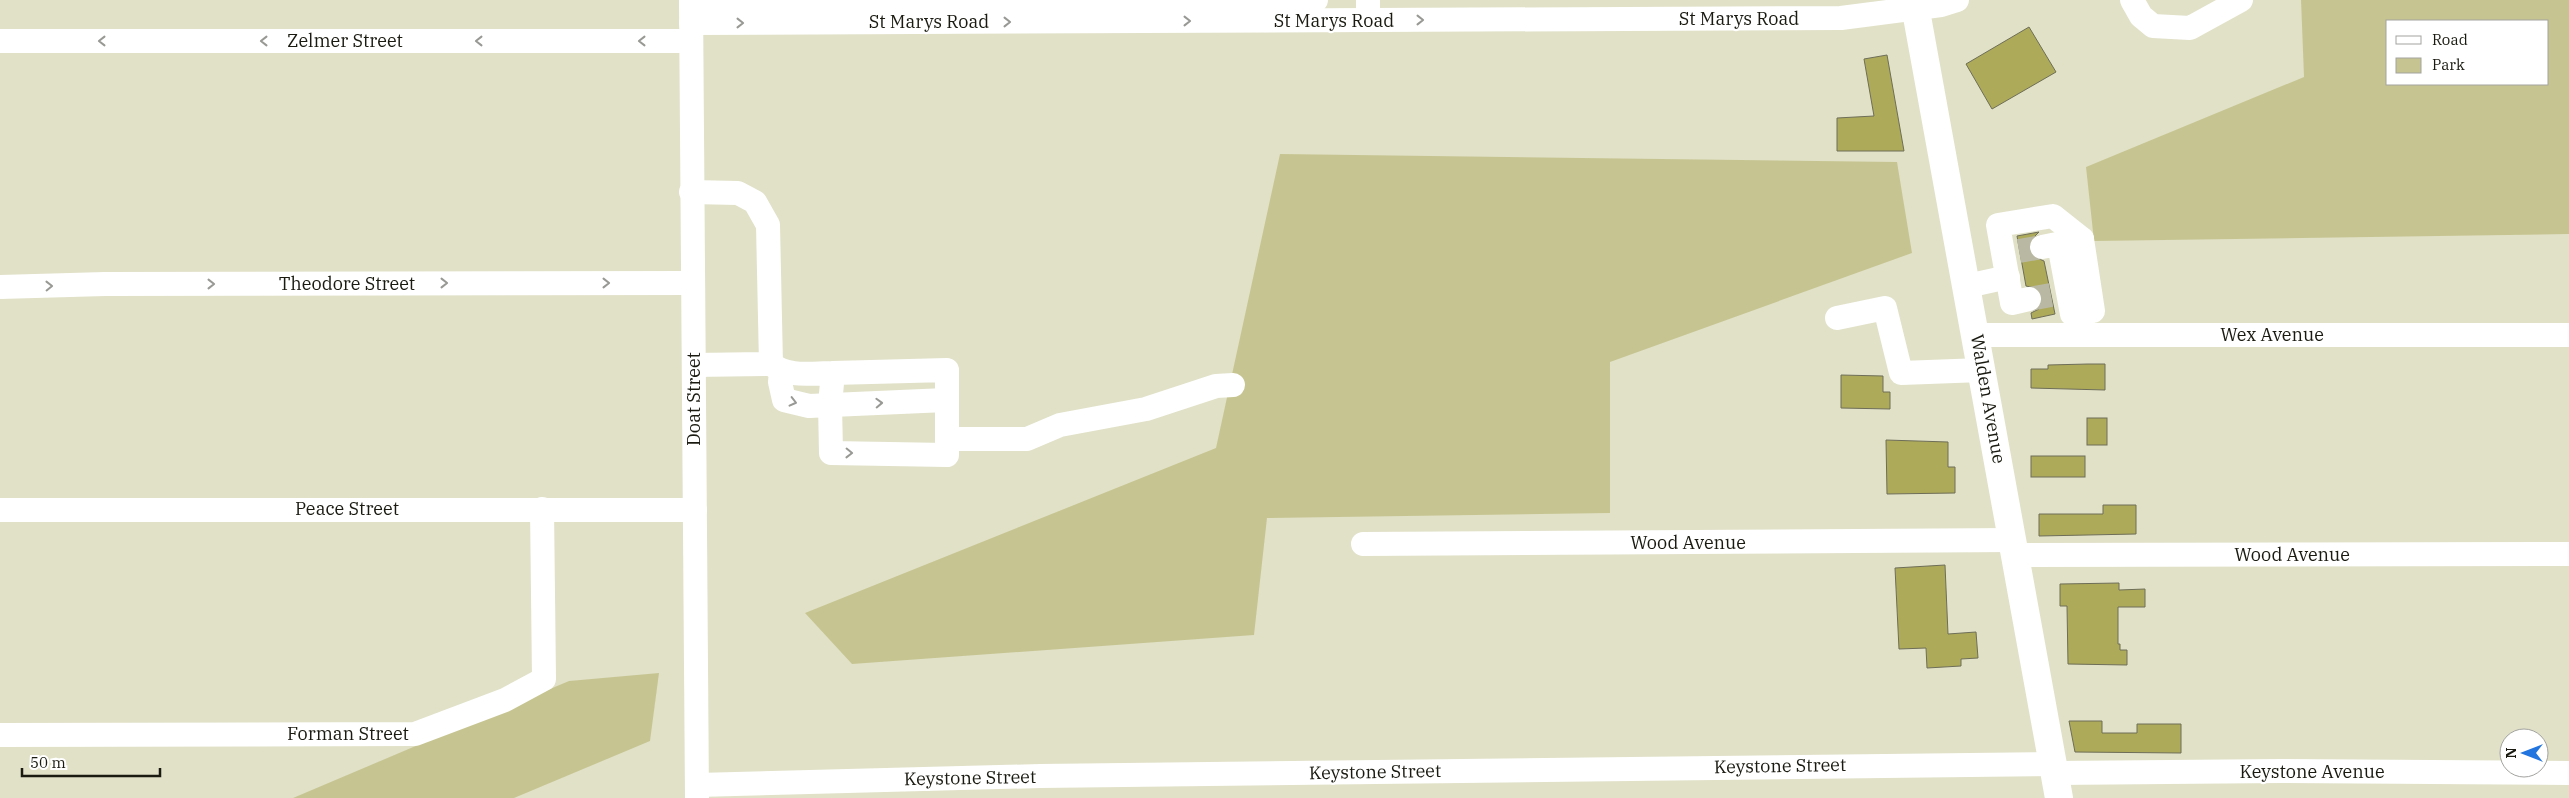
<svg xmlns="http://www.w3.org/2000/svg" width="2569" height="798" viewBox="0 0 2569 798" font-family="'IBM Plex Serif',serif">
	<rect width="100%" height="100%" fill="#e1e1c8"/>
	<g fill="#c6c592" fill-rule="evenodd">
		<path d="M2301,0H2569V234L2094,241L2086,167L2304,77ZM2388,21H2548V84H2388Z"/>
		<path d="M1280,154L1897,162L1912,253L1610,362V513L1267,518L1254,635L852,664L805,613L1216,448Z"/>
		<path d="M659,673L650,741L514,798H293L569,681Z"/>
	</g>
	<g fill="#adaa59" stroke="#6e6e58">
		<path d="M2029,27L2056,72L1992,109L1966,64Z"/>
		<path d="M1887,55L1904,151H1837V118L1874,116L1864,59Z"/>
		<path d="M2039,232L2029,242L2028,249L2032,256L2044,261L2055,314L2032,319L2031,313L2039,309L2042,296L2039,289L2026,286L2017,236Z"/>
		<path d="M2088,364H2105V390L2031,388V369H2048V365Z"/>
		<path d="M1841,375L1883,376V392H1890V409L1841,408Z"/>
		<rect x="2087" y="418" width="20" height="27"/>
		<path d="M1886,440L1948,442V467H1955V493L1887,494Z"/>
		<rect x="2031" y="456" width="54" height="21"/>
		<path d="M2103,505H2136V534L2039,536V514H2103Z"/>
		<path d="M1945,565L1948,634L1976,632L1978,658L1961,659V666L1927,668L1926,648L1899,649L1895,568Z"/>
		<path d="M2119,583V590L2145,589V607H2118V644H2120V650H2127V665L2068,664L2067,606H2060V584Z"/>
		<path d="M2069,721H2102V733H2137V724H2181V753L2075,752Z"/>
	</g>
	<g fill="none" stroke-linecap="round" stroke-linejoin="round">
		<g stroke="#b9b9a3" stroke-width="24" stroke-dasharray="24 12" stroke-linecap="butt">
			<path d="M2019,251L2042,247"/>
			<path d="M2029,299L2051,295"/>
		</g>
		<g stroke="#fff" stroke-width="24">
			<path d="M691,0L697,798"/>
			<path d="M1368,0V20"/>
			<path d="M2132,0L2141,16L2153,26L2190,28L2241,0"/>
			<path d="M691,3L1316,0"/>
			<path d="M691,23L1841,18L1941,5L1957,0"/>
			<path d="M0,41H691"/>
			<path d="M691,192L738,193L755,202L768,225L771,364L694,365"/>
			<path d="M2042,247L2082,239L2093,311L2072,314L2059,244"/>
			<path d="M1967,286L2008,277"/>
			<path d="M0,287L105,284L693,283"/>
			<path d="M2029,299L2012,303L1998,225L2053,216L2082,239"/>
			<path d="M1837,318L1885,308L1901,373L1982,370"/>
			<path d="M1976,335H2569"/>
			<path d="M771,364C789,378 811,373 833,373L830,404L831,453L947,455V370L833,373"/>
			<path d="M781,372L780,382L784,400L809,406L946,400"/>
			<path d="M947,439H1027L1060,425L1146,409L1216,386L1233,385"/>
			<path d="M0,510H695"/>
			<path d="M1363,544L2013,540"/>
			<path d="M2016,555L2569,554"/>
			<path d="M0,735L415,734L505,700L544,679L542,509"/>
			<path d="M2055,773L2281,771L2569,773"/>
			<path d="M697,785L1040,776L2053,764"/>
		</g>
		<path stroke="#fff" stroke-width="28" d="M1914,0L2059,798"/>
	</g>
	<defs><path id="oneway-chevron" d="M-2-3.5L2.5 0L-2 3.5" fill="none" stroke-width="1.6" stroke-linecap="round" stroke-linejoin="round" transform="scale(1.25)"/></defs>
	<g stroke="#989894">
		<use href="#oneway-chevron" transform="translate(1420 20)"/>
		<use href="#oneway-chevron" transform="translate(1187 21)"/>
		<use href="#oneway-chevron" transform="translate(1007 22)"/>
		<use href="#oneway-chevron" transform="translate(740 23)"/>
		<use href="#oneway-chevron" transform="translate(102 41) rotate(-180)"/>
		<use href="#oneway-chevron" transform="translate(264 41) rotate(-180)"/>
		<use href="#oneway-chevron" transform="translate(479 41) rotate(-180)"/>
		<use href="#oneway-chevron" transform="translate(642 41) rotate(-180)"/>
		<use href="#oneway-chevron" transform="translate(444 283)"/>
		<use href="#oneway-chevron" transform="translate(606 283)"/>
		<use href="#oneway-chevron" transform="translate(211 284)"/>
		<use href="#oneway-chevron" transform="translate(49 286) rotate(-1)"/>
		<use href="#oneway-chevron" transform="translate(793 402) rotate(14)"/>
		<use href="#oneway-chevron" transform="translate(879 403) rotate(-2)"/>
		<use href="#oneway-chevron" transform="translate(849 453) rotate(1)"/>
	</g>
	<g text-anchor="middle" stroke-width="4.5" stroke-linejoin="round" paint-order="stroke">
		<g font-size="18" fill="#1a1a11" stroke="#fff">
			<text x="1739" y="25">St Marys Road</text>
			<text x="1334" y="27">St Marys Road</text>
			<text x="929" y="28">St Marys Road</text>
			<text x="345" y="47">Zelmer Street</text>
			<text x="347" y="290">Theodore Street</text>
			<text x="2272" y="341">Wex Avenue</text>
			<text transform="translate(694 399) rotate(-90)" y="6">Doat Street</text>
			<text transform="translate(1988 399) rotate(80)" y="6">Walden Avenue</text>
			<text x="347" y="515">Peace Street</text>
			<text x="1688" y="549">Wood Avenue</text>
			<text x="2292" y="561">Wood Avenue</text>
			<text x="348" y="740">Forman Street</text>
			<text transform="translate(1780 766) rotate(-1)" y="6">Keystone Street</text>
			<text transform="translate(1375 772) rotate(-1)" y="6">Keystone Street</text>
			<text x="2312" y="778">Keystone Avenue</text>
			<text transform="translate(970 778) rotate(-1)" y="6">Keystone Street</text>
		</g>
	</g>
	<rect x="2386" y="20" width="162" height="65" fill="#ffffff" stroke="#a3a3a0"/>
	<rect x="2396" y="36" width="25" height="8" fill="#ffffff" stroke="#a3a3a0"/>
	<text x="2432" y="45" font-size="15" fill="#1a1a11">Road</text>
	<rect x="2396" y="58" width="25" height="15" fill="#c6c592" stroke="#a3a3a0"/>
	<text x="2432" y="70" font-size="15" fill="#1a1a11">Park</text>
	<g transform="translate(2524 753) rotate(270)"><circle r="24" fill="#ffffff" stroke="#a3a3a0"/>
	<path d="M0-4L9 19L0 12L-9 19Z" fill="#2274df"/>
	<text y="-8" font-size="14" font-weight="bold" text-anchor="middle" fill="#1a1a11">N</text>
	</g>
	<path d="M22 768v8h138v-8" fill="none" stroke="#1a1a11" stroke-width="2.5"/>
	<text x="30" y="768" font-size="15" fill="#1a1a11" stroke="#ffffff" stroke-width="4" paint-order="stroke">50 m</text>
</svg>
